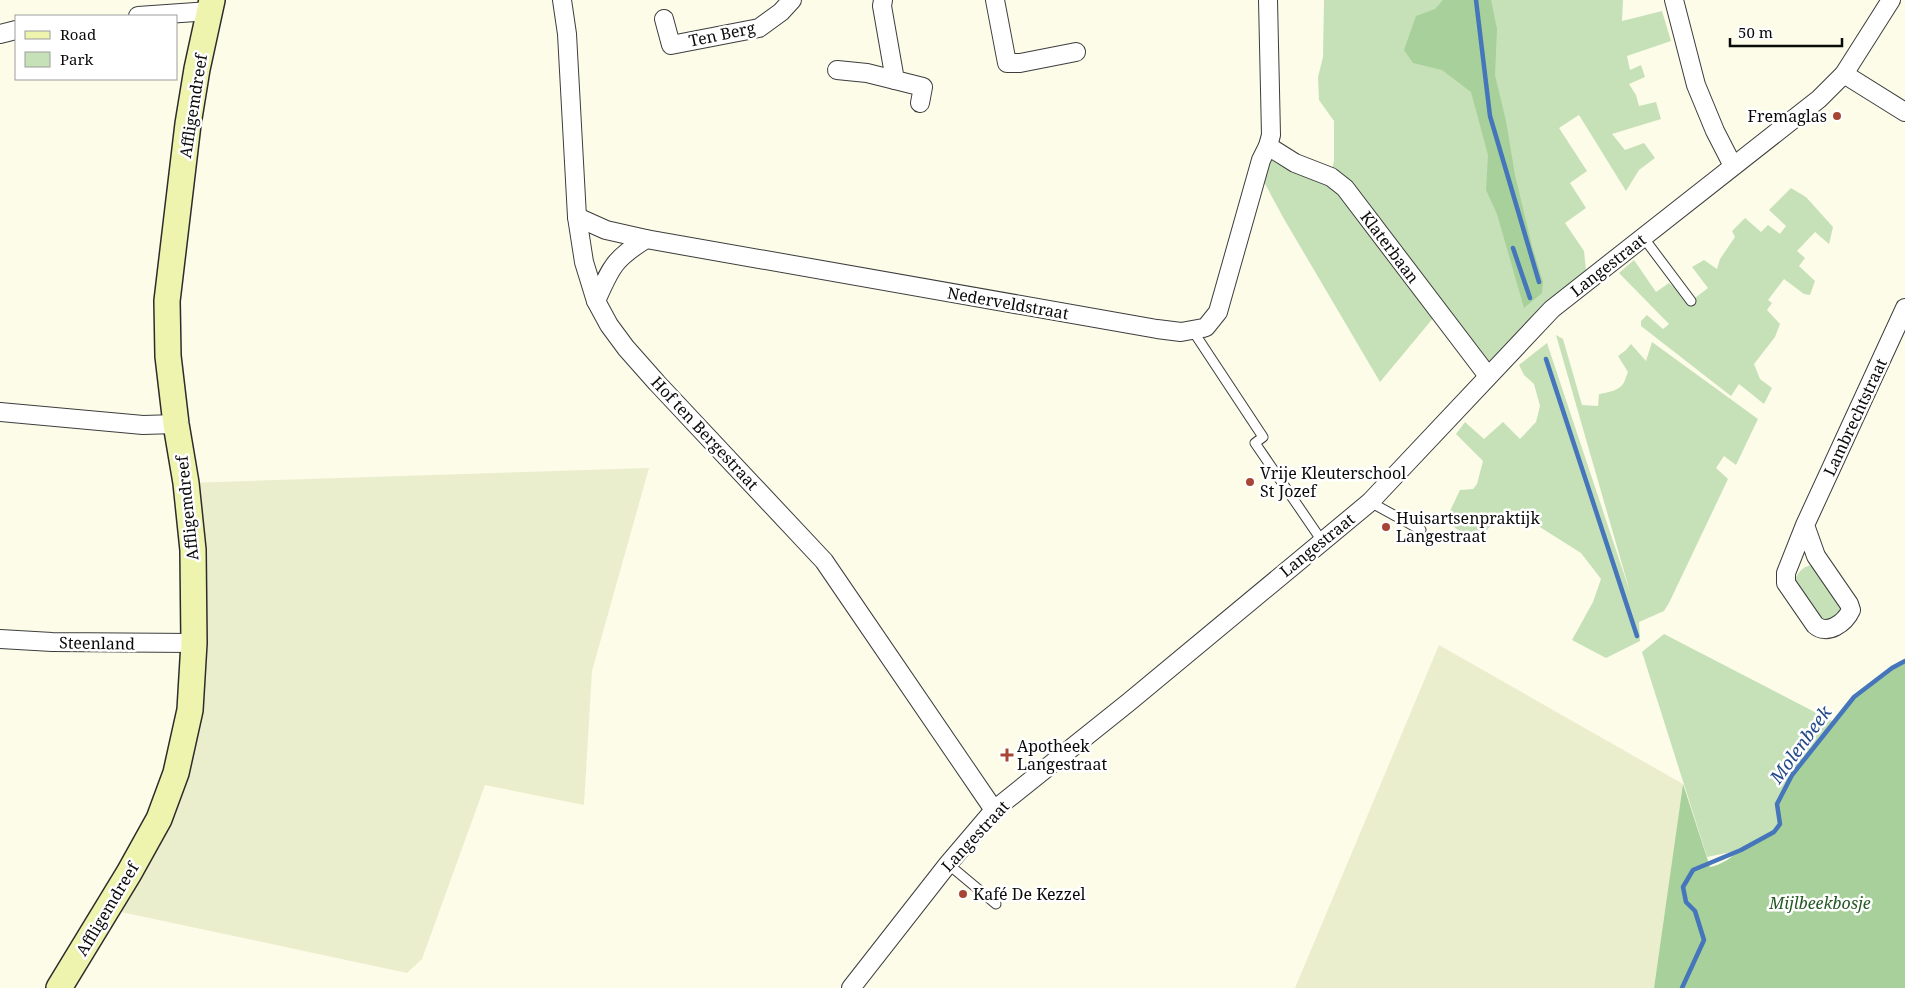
<svg xmlns="http://www.w3.org/2000/svg" width="1905" height="988" viewBox="0 0 1905 988" font-family="'Noto Serif',serif">
	<rect width="100%" height="100%" fill="#fcfce9"/>
	<g fill="#ebeecd">
		<path d="M649,468L592,671L584,805L485,785L422,959L407,973L107,909L129,873L190,710L186,483Z"/>
		<path d="M1439,645L1683,784L1654,988H1295Z"/>
	</g>
	<g fill="#c6e1b8">
		<path d="M1324,0H1623L1622,21L1662,11L1671,41L1627,56L1630,70L1641,65L1645,77L1629,84L1636,95L1639,106L1656,102L1661,119L1612,134L1625,150L1644,143L1655,158L1639,170L1626,191L1579,115L1559,128L1587,171L1570,183L1586,208L1565,223L1584,251L1586,270L1544,317L1488,376L1439,311L1380,382L1284,219L1258,171L1268,146L1331,177L1334,160V121L1319,100L1318,77L1323,57Z"/>
		<path d="M1791,188L1806,197L1833,227L1829,244L1815,232L1797,251L1805,258L1799,266L1815,281L1810,295L1804,294L1784,279L1768,300L1772,303L1767,310L1780,324L1775,337L1754,364L1760,379L1772,388L1764,404L1739,384L1731,396L1641,326V321L1647,315L1663,329L1669,324L1619,273L1634,260L1656,292L1669,283L1691,301L1708,288L1692,267L1704,260L1717,269L1720,259L1735,237L1732,231L1745,218L1761,232L1768,225L1780,234L1786,226L1769,210Z"/>
		<path d="M1556,335L1563,339L1582,405L1598,406L1599,394C1609,392 1621,391 1625,380C1626,377 1627,374 1628,372L1618,356L1626,350L1631,344L1646,361L1652,342L1758,419L1736,465L1724,456L1716,468L1728,479L1669,603L1664,611L1639,622L1640,641L1606,658L1572,640L1593,602L1601,579L1581,553L1513,510L1503,525L1492,515L1490,516L1491,526L1475,541L1454,527L1459,516L1450,511L1460,490L1473,489L1477,484L1483,461L1456,434L1465,422L1484,439L1503,422L1520,439L1536,422L1540,406L1534,384L1524,375L1519,365L1547,343L1630,592Z"/>
		<path d="M1812,565L1840,602V612L1835,620L1827,622L1814,614L1793,583C1798,573 1801,567 1812,565Z"/>
		<path d="M1664,634L1834,722L1792,775L1777,804L1780,824L1774,832L1741,850L1707,857L1642,652Z"/>
	</g>
	<g fill="#a8d09a">
		<path d="M1443,0H1491L1497,29L1495,75L1506,121L1515,175L1532,246L1543,282L1542,293L1524,308L1497,214L1486,190L1488,155L1471,92L1442,70L1413,63L1404,50L1416,16L1435,9Z"/>
		<path d="M1905,661V988H1654L1683,784L1710,867C1722,865 1731,857 1741,850C1754,841 1770,837 1780,824L1777,804L1792,775L1854,697L1892,668Z"/>
	</g>
	<g fill="none" stroke-linecap="round" stroke-linejoin="round">
		<g stroke="#4575ba" stroke-width="4.5">
			<path d="M1476,0L1490,116L1539,282"/>
			<path d="M1513,248L1530,298"/>
			<path d="M1546,359L1637,636"/>
			<path d="M1682,988L1704,940L1695,911L1686,902L1683,887L1693,870L1741,850L1774,832L1780,824L1777,804L1792,775L1854,697L1892,668L1905,661"/>
		</g>
		<defs>
			<g id="lane">
				<path d="M1643,237L1691,301"/>
				<path d="M1193,331L1263,437L1255,443L1322,541"/>
				<path d="M1370,502L1421,530"/>
				<path d="M948,864L996,904"/>
			</g>
			<g id="street">
				<path d="M562,0L567,34L577,217L584,262L596,301L609,325L626,348L657,383L824,561L994,810"/>
				<path d="M883,0L882,6L895,80L923,87L920,103"/>
				<path d="M995,0L1007,63H1020L1076,52"/>
				<path d="M1674,0L1696,85L1715,131L1733,166"/>
				<path d="M138,16L210,11"/>
				<path d="M664,19L671,45L759,28L781,12L792,0"/>
				<path d="M0,34L16,30"/>
				<path d="M837,70L867,73L895,80"/>
				<path d="M1844,74L1905,112"/>
				<path d="M1268,146L1295,163L1331,177L1345,188L1488,376"/>
				<path d="M577,217L606,230L646,239L1157,329L1181,332L1203,328L1206,327L1218,312L1261,160L1268,146L1271,135L1268,0"/>
				<path d="M596,301C611,267 614,259 646,239"/>
				<path d="M0,412L143,425L176,424"/>
				<path d="M1805,525L1816,556L1849,604L1851,610C1845,623 1827,636 1815,625L1786,583V573L1805,525L1905,308"/>
				<path d="M0,639L52,642L194,643"/>
				<path d="M851,988L948,864L994,810L1129,702L1370,502L1552,309L1819,99L1844,74L1891,0"/>
			</g>
			<path id="secondary" d="M59,988L129,873L159,819L176,773L190,710L194,643L193,550L186,483L176,424L168,356L167,301L188,124L197,69L212,0"/>
		</defs>
		<use href="#lane" stroke="#3d3d3d" stroke-width="11"/>
		<use href="#street" stroke="#3d3d3d" stroke-width="20"/>
		<use href="#secondary" stroke="#2c2c2c" stroke-width="28"/>
		<use href="#lane" stroke="#fff" stroke-width="9"/>
		<use href="#street" stroke="#fff" stroke-width="18"/>
		<use href="#secondary" stroke="#eef4ad" stroke-width="25"/>
	</g>
	<g fill="#a74635" stroke="#fff" stroke-width="2">
		<circle cx="1837" cy="116" r="5"/>
		<circle cx="1250" cy="482" r="5"/>
		<circle cx="1386" cy="527" r="5"/>
		<path d="M1004.5 747.5h5v5h5v5h-5v5h-5v-5h-5v-5h5z"/>
		<circle cx="963" cy="894" r="5"/>
	</g>
	<g text-anchor="middle" stroke-width="5" stroke-linejoin="round" paint-order="stroke">
		<g font-size="16" fill="#0a0a0a" stroke="#fff">
			<text transform="translate(722 34) rotate(-12)" y="6">Ten Berg</text>
			<text transform="translate(193 106) rotate(-81)" y="6">Affligemdreef</text>
			<text transform="translate(1390 247) rotate(53)" y="6">Klaterbaan</text>
			<text transform="translate(1608 265) rotate(-38)" y="6">Langestraat</text>
			<text transform="translate(1008 303) rotate(10)" y="6">Nederveldstraat</text>
			<text transform="translate(1855 417) rotate(-65)" y="6">Lambrechtstraat</text>
			<text transform="translate(705 433) rotate(47)" y="6">Hof ten Bergestraat</text>
			<text transform="translate(187 508) rotate(-96)" y="6">Affligemdreef</text>
			<text transform="translate(1317 545) rotate(-39)" y="6">Langestraat</text>
			<text transform="translate(97 643) rotate(1)" y="6">Steenland</text>
			<text transform="translate(975 836) rotate(-47)" y="6">Langestraat</text>
			<text transform="translate(107 909) rotate(-59)" y="6">Affligemdreef</text>
		</g>
		<g font-size="16" fill="#0a0a0a" stroke="#fff" text-anchor="start">
			<text x="1827" y="122" text-anchor="end">Fremaglas</text>
			<text x="1260" y="479">Vrije Kleuterschool<tspan x="1260" dy="18">St Jozef</tspan></text>
			<text x="1396" y="524">Huisartsenpraktijk<tspan x="1396" dy="18">Langestraat</tspan></text>
			<text x="1017" y="752">Apotheek<tspan x="1017" dy="18">Langestraat</tspan></text>
			<text x="973" y="900">Kafé De Kezzel</text>
		</g>
		<g font-size="16" font-style="italic" fill="#255824" stroke="#fff">
			<text x="1820" y="909">Mijlbeekbosje</text>
		</g>
		<g font-size="18" font-style="italic" fill="#254a8a" stroke="#fff">
			<text transform="translate(1801 745) rotate(-54)" y="6">Molenbeek</text>
		</g>
	</g>
	<rect x="15" y="15" width="162" height="65" fill="#ffffff" stroke="#9d9d9d"/>
	<rect x="25" y="31" width="25" height="8" fill="#eef4ad" stroke="#9d9d9d"/>
	<text x="60" y="40" font-size="15" fill="#0a0a0a">Road</text>
	<rect x="25" y="52" width="25" height="15" fill="#c6e1b8" stroke="#9d9d9d"/>
	<text x="60" y="65" font-size="15" fill="#0a0a0a">Park</text>
	<path d="M1730 38v8h112v-8" fill="none" stroke="#0a0a0a" stroke-width="2.5"/>
	<text x="1738" y="38" font-size="15" fill="#0a0a0a" stroke="#ffffff" stroke-width="4" paint-order="stroke">50 m</text>
</svg>
